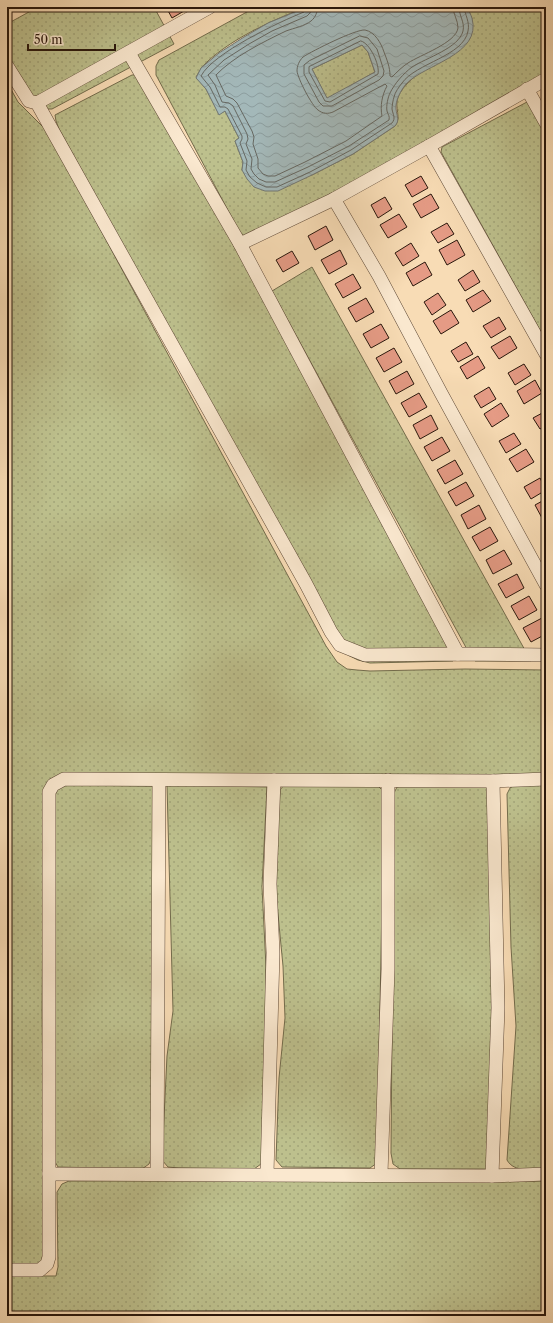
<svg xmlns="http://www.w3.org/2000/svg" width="553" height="1323" viewBox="0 0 553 1323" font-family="'Libre Caslon Text',serif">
	<defs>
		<pattern id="grass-dots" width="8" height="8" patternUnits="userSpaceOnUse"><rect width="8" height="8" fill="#bdc08d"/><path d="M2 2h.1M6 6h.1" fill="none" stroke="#a2a478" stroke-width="1.8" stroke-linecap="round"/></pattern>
		<pattern id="water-waves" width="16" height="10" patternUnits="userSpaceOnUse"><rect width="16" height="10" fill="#a3b8b9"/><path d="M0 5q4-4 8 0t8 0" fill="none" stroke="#8c9d9e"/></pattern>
	</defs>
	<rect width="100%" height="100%" fill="#f8dcb5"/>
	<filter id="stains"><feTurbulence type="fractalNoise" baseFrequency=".005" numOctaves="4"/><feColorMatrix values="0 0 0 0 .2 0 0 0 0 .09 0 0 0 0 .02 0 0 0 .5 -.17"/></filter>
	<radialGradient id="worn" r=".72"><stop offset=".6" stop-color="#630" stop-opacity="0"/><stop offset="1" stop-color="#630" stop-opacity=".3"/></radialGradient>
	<g fill="url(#grass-dots)" stroke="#736c4c">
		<path d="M38,7H154L174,44L52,109H44L30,99L7,58V24Z"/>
		<path d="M256,7H307C274,19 226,41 202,67C200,70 198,74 196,77L206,89L219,114L225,111L239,138L235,141L243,162L242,170L312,175L353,154L395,126C402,117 394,108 398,97C403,85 414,78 422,69C439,53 456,36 472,19L467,7H546V82L246,238L240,233L156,75V66L159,60Z"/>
		<path d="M362,45L368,52L375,72L327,99L312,69Z"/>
		<path d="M132,75H140L457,652L453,661L370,663L358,660L348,655L59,129L56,121L55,115Z"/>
		<path d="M7,82L18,102L47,131L326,646L337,662L347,669L357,670L370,671L465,669L546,670V775L60,776L44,792L42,1010L45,1263L7,1267Z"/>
		<path d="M527,102L533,107L546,131V341L441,152L442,147Z"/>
		<path d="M312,267L531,661H475L469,653L272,291Z"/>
		<path d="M65,785L153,786L152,1156L149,1164L142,1169L58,1167L54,1160V797L58,789Z"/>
		<path d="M167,785L267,787L262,887L266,967L264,1156L261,1164L254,1169L179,1168L168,1167L162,1160L167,1056L173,1011Z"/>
		<path d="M284,785L378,786L382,790L384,796L377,1163L370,1168L282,1167L276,1160L279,1078L285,1018L283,966L275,883L280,790Z"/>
		<path d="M405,785L483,786L489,788L501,1008L487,1169H400L393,1164L391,1153L394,793L397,787Z"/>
		<path d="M515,785H546V1169C533,1169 514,1173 507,1160L516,1026L511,947L507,794L510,788Z"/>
		<path d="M266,1180L546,1181V1316H7V1276H56L58,1267L57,1192L62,1184L69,1181Z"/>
	</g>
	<path fill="url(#water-waves)" stroke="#727874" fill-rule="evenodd" d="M307,7H467C469,11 471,15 472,18C482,55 425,64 406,84C401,90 395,101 396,109C397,117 400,120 395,126L353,154L312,175L278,191H265L254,187L247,179L242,170L243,162L235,141L239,138L225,111L219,115L206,89L196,78L201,68L219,53L244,37L268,23ZM362,45L368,52L375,72L327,98L312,69Z"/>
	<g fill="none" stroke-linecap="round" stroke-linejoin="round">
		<g stroke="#666862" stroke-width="1">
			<path d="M306,7L304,12C279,22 213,53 201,76L210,87L220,107H225L228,109L242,136V139L240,143L247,161L246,170L250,177L257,183L266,187H277L310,172L351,150L392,123C396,118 393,115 392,109C392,106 393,100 394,97C395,92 399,87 402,83C416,63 464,56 468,31C470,22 465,15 464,7"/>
			<path d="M312,7L310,13L307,16L272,31L249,44L224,60L208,75L215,85L222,102L229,103L233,106L247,134L248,139L246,144L252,159L251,169L254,174L259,179L266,182H275L308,167L349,146L389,120C390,116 388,115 387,111C386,106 388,97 390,93C395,83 403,74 412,67C426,58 459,48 463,31C465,22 459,16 459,7"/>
			<path d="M318,7C317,12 316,17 311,21C305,26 294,28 286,31C263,42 233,57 216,75L226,96L233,99L237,103L252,131L254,137L253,144L258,159V168L263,174L268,176H275L305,162L346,141L382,116C380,106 382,95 387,86L385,84L333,112C328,114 323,114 318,110C312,106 298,79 297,71C297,66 299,61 303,57C312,51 356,29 365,30C375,32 381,43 384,52C387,60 390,67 390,76L392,77C397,72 403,66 408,63C420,55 456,43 458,28C458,20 453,14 453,7"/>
			<path d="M360,36L368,38L377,49L384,71L383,76L379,80L332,106H323L319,102L304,74V65L309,61Z"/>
			<path d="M361,41C370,43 380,65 378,74L330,102L325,101L309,72V67Z"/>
		</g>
	</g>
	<g fill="#e59b85" stroke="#29170c">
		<path d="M166,7H181L184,11L172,18Z"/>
		<path d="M421,176L428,188L412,197L405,185Z"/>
		<path d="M431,194L439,208L421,218L413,204Z"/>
		<path d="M385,197L392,209L378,218L371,205Z"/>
		<path d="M399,214L407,227L388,238L380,225Z"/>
		<path d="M447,223L454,234L438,243L431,232Z"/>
		<path d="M326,226L333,240L315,250L308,236Z"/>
		<path d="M457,240L465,255L447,265L439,250Z"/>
		<path d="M411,243L419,256L403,266L395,253Z"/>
		<path d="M340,250L347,264L329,274L321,260Z"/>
		<path d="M292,251L299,263L283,272L276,260Z"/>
		<path d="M425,262L432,275L413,286L406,273Z"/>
		<path d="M473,270L480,282L465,291L458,280Z"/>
		<path d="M353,274L361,288L343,298L335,284Z"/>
		<path d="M483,290L491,301L473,312L466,300Z"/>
		<path d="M438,293L446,305L432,315L424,302Z"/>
		<path d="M366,298L374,312L356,322L348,308Z"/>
		<path d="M451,310L459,323L441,334L433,321Z"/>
		<path d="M499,317L506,329L491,338L483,326Z"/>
		<path d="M381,324L389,338L371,348L363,334Z"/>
		<path d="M510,336L517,348L499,359L491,347Z"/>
		<path d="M466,342L473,354L458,362L451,351Z"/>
		<path d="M394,348L402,362L384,372L376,358Z"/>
		<path d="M478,356L485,368L467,379L460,367Z"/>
		<path d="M524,364L531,375L515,385L508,373Z"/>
		<path d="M407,371L414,384L396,394L389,381Z"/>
		<path d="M535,380L542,393L524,404L517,391Z"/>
		<path d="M489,387L496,399L481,408L474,396Z"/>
		<path d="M419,393L427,407L409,417L401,403Z"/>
		<path d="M501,403L509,416L492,427L484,414Z"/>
		<path d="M546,411V426L540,429L533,418Z"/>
		<path d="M431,415L438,429L420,439L413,425Z"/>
		<path d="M514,433L521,444L506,453L499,441Z"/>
		<path d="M442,437L450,451L432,461L424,447Z"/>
		<path d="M526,449L534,462L517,472L509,459Z"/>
		<path d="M455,460L463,474L445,484L437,470Z"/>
		<path d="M540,478L546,490L531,499L524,487Z"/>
		<path d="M466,482L474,496L456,506L448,492Z"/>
		<path d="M546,499V516L542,518L535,505Z"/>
		<path d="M479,505L486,519L468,529L461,515Z"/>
		<path d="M490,527L498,541L480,551L472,537Z"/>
		<path d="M504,550L512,564L493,574L486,560Z"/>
		<path d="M517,574L524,588L506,598L498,584Z"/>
		<path d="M529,596L537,610L519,620L511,606Z"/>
		<path d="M542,618L546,626V634L531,642L523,628Z"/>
	</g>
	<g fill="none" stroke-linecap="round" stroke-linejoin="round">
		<defs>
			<g id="minor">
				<path d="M129,53L240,244L458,654"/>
				<path d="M7,66L29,101L37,103L306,584L331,632L340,645L365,655L458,654L546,655"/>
				<path d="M527,89L546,123"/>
				<path d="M37,103L210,7"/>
				<path d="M429,146L546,354"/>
				<path d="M334,199L379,276L441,393L546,585"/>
				<path d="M240,244L334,199L429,146L546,79"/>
				<path d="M49,1174L492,1176L546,1174"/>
				<path d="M157,1174L159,780"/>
				<path d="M267,1174L273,953L270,884L274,780"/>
				<path d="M381,1174L388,969V780"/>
				<path d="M492,1176L498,1008L493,781"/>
				<path d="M7,1270H40L47,1264L49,1257V792L53,785L64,779L493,781L546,779"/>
			</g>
		</defs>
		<use href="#minor" stroke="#5d4836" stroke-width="14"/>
		<use href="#minor" stroke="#fae8cf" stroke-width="13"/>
	</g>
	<rect width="553" height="1323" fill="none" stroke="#f8dcb5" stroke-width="24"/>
	<rect x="8" y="8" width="537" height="1307" fill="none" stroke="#29170c" stroke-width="2"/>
	<rect x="12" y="12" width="529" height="1299" fill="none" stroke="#29170c"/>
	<path d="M28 44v6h87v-6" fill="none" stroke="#29170c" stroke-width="2"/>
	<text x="34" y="44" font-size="12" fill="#29170c" stroke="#fae8cf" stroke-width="3" paint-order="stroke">50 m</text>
	<rect width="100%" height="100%" filter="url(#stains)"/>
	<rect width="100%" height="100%" fill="url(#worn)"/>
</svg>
